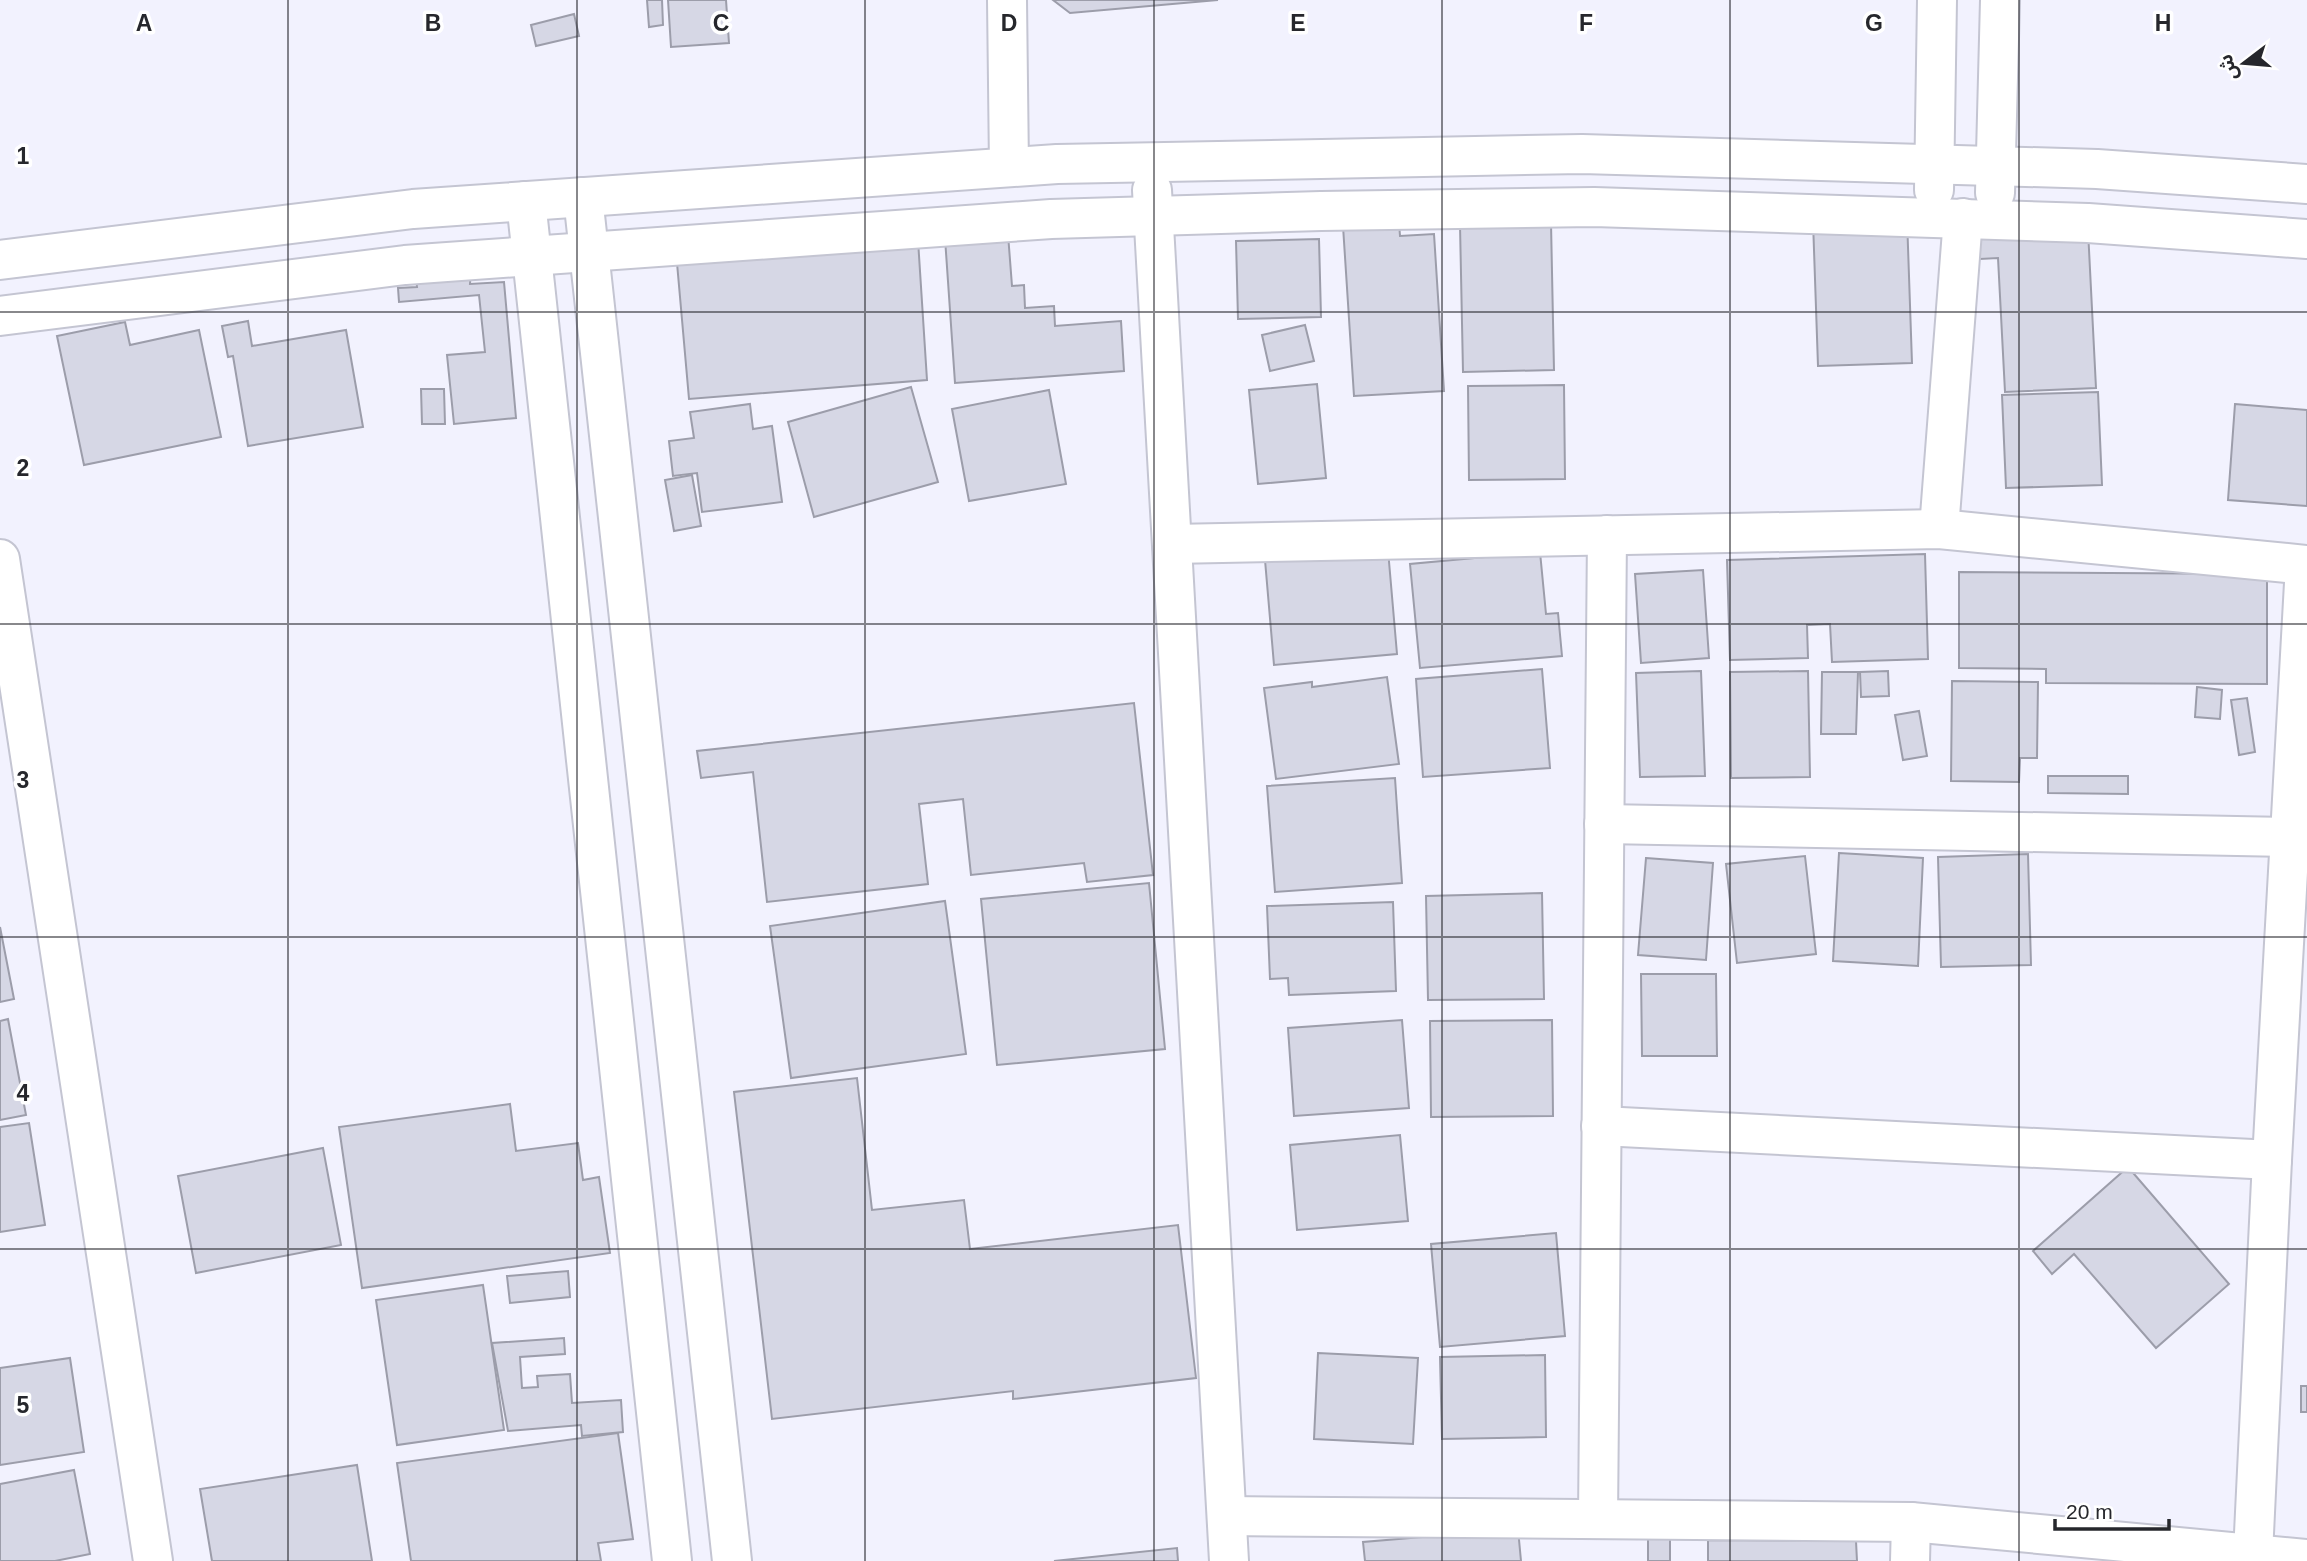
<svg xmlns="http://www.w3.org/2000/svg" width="2307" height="1561" viewBox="0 0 2307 1561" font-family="Helvetica,'Noto Sans Arabic',sans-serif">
	<rect width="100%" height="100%" fill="#f2f2fe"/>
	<g fill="#d6d7e5" stroke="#9c9daa" stroke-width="2">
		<path d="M647,0H662L663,25L649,27Z"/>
		<path d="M668,0H726L729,43L671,47Z"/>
		<path d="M1053,0H1218L1070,13Z"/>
		<path d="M574,14L579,36L536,46L531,25Z"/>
		<path d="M1907,218L1912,363L1818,366L1813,221Z"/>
		<path d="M1399,222L1400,236L1434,234L1444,391L1354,396L1343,226Z"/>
		<path d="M1551,223L1554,370L1463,372L1460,225Z"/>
		<path d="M2088,230L2096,388L2005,392L1998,258L1980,259L1979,235Z"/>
		<path d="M1008,234L1012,286L1024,285L1025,308L1054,306L1055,326L1121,321L1124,371L955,383L945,238Z"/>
		<path d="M1319,239L1321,317L1238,319L1236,241Z"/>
		<path d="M918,240L927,380L689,399L677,263Z"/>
		<path d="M471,267L470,284L504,282L516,418L454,424L447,355L485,352L479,295L399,302L398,288L417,287L416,278Z"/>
		<path d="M248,321L252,346L346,330L363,427L248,446L233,356L228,357L222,326Z"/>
		<path d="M125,322L130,345L199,330L221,437L84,465L57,336Z"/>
		<path d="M1305,325L1314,361L1270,371L1262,335Z"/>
		<path d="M1317,384L1326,478L1258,484L1249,390Z"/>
		<path d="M1564,385L1565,479L1469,480L1468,386Z"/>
		<path d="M911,387L938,482L814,517L788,422Z"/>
		<path d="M421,389H444L445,424H422Z"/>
		<path d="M1049,390L1066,484L969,501L952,409Z"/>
		<path d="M2098,392L2102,485L2006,488L2002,395Z"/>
		<path d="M750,404L753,429L772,426L782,502L702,512L697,473L673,476L669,441L694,438L690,412Z"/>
		<path d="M2235,404L2307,410V506L2228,500Z"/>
		<path d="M692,475L701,526L674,531L665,480Z"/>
		<path d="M1388,550L1397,654L1274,665L1265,560Z"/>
		<path d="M1540,552L1546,614L1558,613L1562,656L1420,668L1410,564Z"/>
		<path d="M1925,554L1928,659L1832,662L1830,624L1807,625L1808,658L1730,660L1727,560Z"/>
		<path d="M1703,570L1709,658L1641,663L1635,574Z"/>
		<path d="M1959,572L2267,574V684L2046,683V669L1959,668Z"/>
		<path d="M1542,669L1550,768L1423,777L1416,679Z"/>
		<path d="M1701,671L1705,776L1640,777L1636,673Z"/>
		<path d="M1808,671L1810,777L1731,778L1730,672Z"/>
		<path d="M1888,671L1889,696L1861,697L1860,672Z"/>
		<path d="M1822,672H1858L1856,734H1821Z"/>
		<path d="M1387,677L1399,764L1276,779L1264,688L1312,682V687Z"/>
		<path d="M1952,681L2038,682L2037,758H2020L2019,782L1951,781Z"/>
		<path d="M2197,687L2222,690L2220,719L2195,717Z"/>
		<path d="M2247,698L2255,752L2239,755L2231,700Z"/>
		<path d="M1134,703L1153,875L1087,882L1084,863L971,875L963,799L919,804L928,884L767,902L753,772L701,778L697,751Z"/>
		<path d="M1919,711L1927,756L1903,760L1895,715Z"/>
		<path d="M2048,776H2128V794L2048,793Z"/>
		<path d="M1395,778L1402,883L1275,892L1267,786Z"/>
		<path d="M1839,853L1923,858L1918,966L1833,961Z"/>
		<path d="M2028,854L2031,965L1941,967L1938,857Z"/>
		<path d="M1805,856L1816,954L1737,963L1726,864Z"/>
		<path d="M1646,858L1713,863L1706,960L1638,955Z"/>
		<path d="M1149,883L1165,1049L997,1065L981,899Z"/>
		<path d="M1542,893L1544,999L1428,1000L1426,896Z"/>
		<path d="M945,901L966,1054L791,1078L770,926Z"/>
		<path d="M1393,902L1396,991L1289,995L1288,978L1270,979L1267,906Z"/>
		<path d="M0,927L14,999L0,1002Z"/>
		<path d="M1641,974H1716L1717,1056H1642Z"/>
		<path d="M8,1019L26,1115L0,1120V1021Z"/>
		<path d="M1402,1020L1409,1108L1294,1116L1288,1028Z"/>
		<path d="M1552,1020L1553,1116L1431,1117L1430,1021Z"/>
		<path d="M857,1078L872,1210L964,1200L970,1249L1178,1225L1196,1378L1013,1399V1391L772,1419L734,1092Z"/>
		<path d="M510,1104L516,1151L578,1143L583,1180L599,1177L610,1253L362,1288L339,1127Z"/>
		<path d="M29,1123L45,1225L0,1232V1127Z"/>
		<path d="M1400,1135L1408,1221L1297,1230L1290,1145Z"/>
		<path d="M323,1148L341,1245L196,1273L178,1176Z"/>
		<path d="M2128,1167L2229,1284L2156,1348L2074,1254L2052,1274L2033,1251Z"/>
		<path d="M1556,1233L1565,1336L1440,1347L1431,1244Z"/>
		<path d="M568,1271L570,1297L510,1303L507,1276Z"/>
		<path d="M483,1285L504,1430L397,1445L376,1300Z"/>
		<path d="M564,1338L565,1354L520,1357L522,1388L538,1387L537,1376L570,1374L572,1403L621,1400L623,1432L582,1436L581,1425L508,1431L492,1343Z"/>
		<path d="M1318,1353L1418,1358L1413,1444L1314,1439Z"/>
		<path d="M1545,1355L1546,1437L1442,1439L1440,1357Z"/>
		<path d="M70,1358L84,1452L0,1465V1368Z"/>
		<rect x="2301" y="1386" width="6" height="26"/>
		<path d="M618,1433L633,1539L598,1543L601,1561H411L397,1463Z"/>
		<path d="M357,1465L372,1561H212L200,1489Z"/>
		<path d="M74,1470L90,1554L55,1561H0V1484Z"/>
		<path d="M1518,1529L1521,1561H1365L1363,1542Z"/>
		<rect x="1648" y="1530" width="22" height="31"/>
		<path d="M1708,1540L1856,1541L1857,1561H1708Z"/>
		<path d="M1177,1548L1178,1561H1054Z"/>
	</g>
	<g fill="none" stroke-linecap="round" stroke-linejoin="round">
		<defs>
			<g id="minor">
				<path d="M1007,0L1009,167"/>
				<path d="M1152,190L1229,1561"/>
				<path d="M1934,190L1937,0"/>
				<path d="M1995,193L2000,0"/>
				<path d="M583,197L732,1561"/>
				<path d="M526,201L672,1561"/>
				<path d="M0,260L413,209L1057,164L1582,154L2097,169L2307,184"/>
				<path d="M0,316L405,265L1051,219L1321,211L1594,207L2088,223L2307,239"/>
				<path d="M1939,529L1963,218"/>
				<path d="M1172,544L1939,529L2307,565"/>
				<path d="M0,559L153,1561"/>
				<path d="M1604,824L2290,837"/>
				<path d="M1601,1126L2272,1160"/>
				<path d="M1227,1516L1911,1522L2307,1559"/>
				<path d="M1598,1519L1607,535"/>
				<path d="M2253,1554L2272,1160L2305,565"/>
				<path d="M1910,1561L1911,1522"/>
			</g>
		</defs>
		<use href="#minor" stroke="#c4c5d2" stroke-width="42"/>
		<use href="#minor" stroke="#fff" stroke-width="38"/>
	</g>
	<path fill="none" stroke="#26272c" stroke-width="2" stroke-opacity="0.55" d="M288,0V1561M577,0V1561M865,0V1561M1154,0V1561M1442,0V1561M1730,0V1561M2019,0V1561M0,312H2307M0,624H2307M0,937H2307M0,1249H2307"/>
	<g font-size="23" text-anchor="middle" font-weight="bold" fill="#26272c" stroke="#fff" stroke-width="7" stroke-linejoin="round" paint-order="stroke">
		<text x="144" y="31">A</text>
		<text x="433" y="31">B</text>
		<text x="721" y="31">C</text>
		<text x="1009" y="31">D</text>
		<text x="1298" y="31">E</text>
		<text x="1586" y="31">F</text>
		<text x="1874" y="31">G</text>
		<text x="2163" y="31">H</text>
		<text x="23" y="164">1</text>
		<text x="23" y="476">2</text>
		<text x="23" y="788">3</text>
		<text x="23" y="1101">4</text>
		<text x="23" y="1413">5</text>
	</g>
	<g transform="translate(2244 63) rotate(254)" stroke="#ffffff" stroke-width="5" paint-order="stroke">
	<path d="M0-5L12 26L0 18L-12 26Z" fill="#26272c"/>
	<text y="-10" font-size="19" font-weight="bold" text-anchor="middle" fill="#26272c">ش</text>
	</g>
	<path d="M2055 1519v10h114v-10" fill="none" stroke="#26272c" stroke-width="3.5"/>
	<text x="2066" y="1519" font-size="21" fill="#26272c" stroke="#ffffff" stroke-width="5" paint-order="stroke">20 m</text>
</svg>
